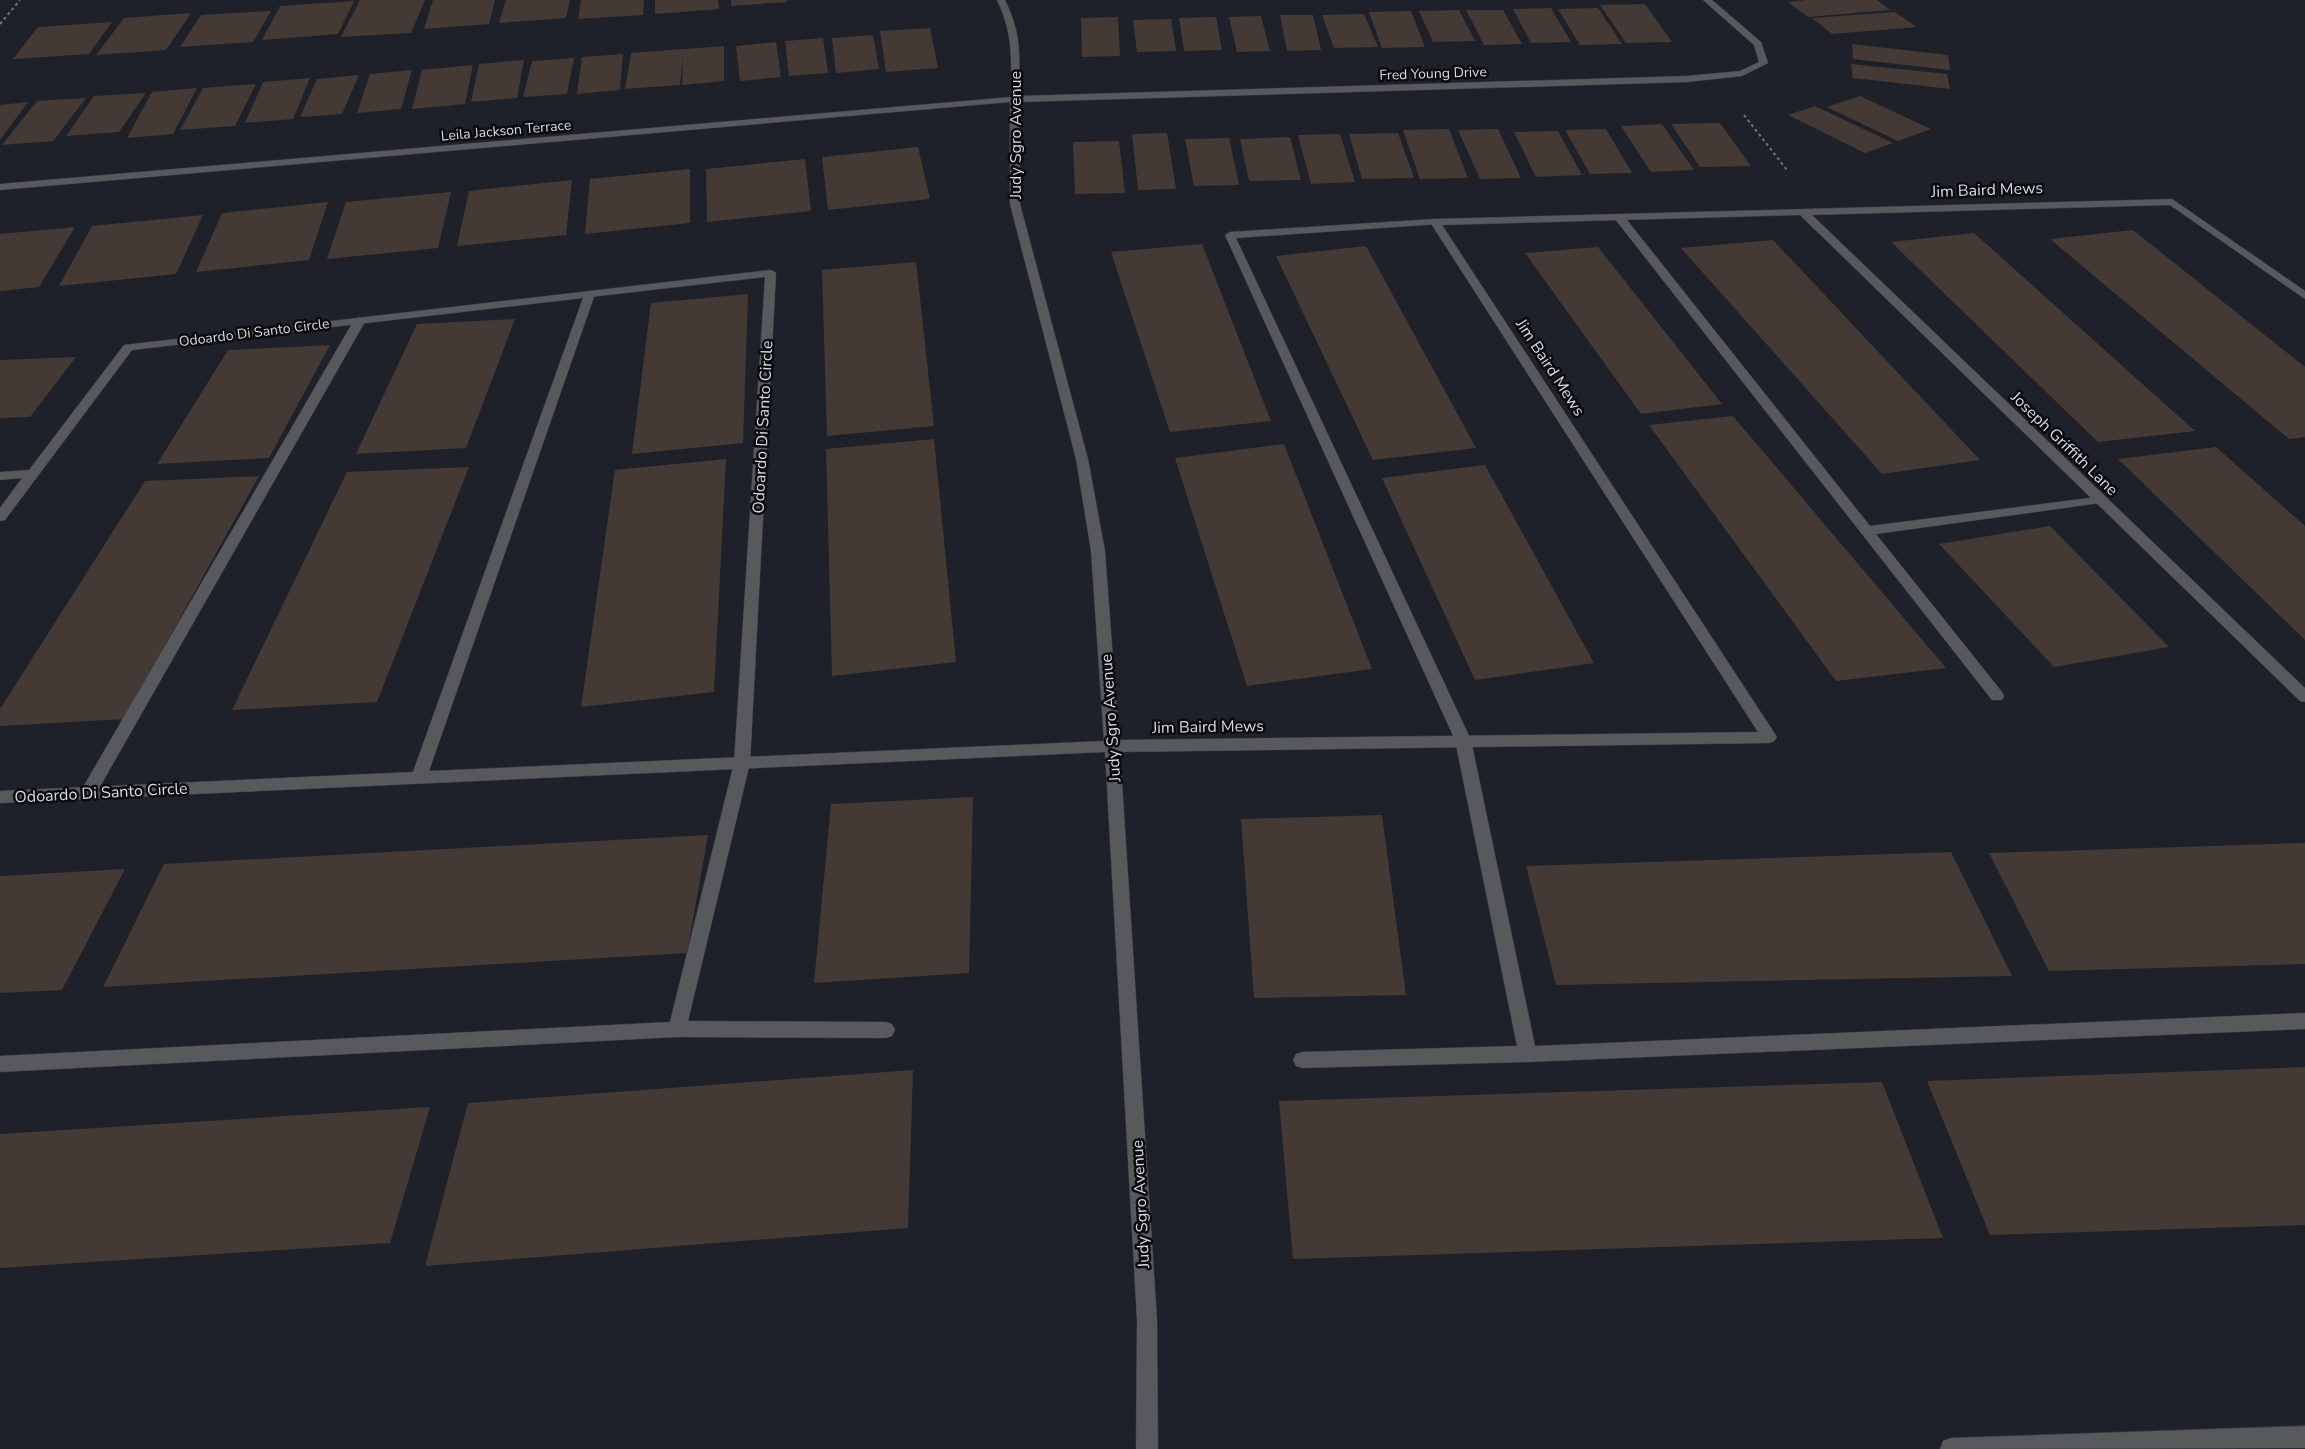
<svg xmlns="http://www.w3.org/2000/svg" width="2305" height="1449" viewBox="0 0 2305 1449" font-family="'Nunito Sans',sans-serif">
	<rect width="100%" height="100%" fill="#1e212a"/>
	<g fill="#443935">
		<path d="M360,0H425L411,33L341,37Z"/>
		<path d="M433,0H495L489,24L424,29Z"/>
		<path d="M506,0H570L566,18L499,23Z"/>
		<path d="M581,0H644L643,15L578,19Z"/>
		<path d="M655,0H718L719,9L655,14Z"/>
		<path d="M731,0H787V2L731,6Z"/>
		<path d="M1806,0H1877L1890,10L1808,17L1788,2Z"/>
		<path d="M354,1L338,34L262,40L280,6Z"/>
		<path d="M1645,4L1672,42L1626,43L1600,5Z"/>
		<path d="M1551,8L1571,42L1531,43L1513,9Z"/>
		<path d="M1598,8L1622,44L1580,45L1558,9Z"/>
		<path d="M1459,10L1475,41L1433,42L1419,11Z"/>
		<path d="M1466,10H1503L1522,44L1484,45Z"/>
		<path d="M271,11L253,42L180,47L201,15Z"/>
		<path d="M1411,11L1425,47L1382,48L1369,12Z"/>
		<path d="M1895,12L1917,27L1832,34L1812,18Z"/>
		<path d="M191,13L166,50L96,55L124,18Z"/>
		<path d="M1364,14L1378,47L1334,48L1322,15Z"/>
		<path d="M1280,15H1313L1321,50L1287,51Z"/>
		<path d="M1261,16L1270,51L1237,52L1229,17Z"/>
		<path d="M1118,17L1120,56L1082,57L1081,18Z"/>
		<path d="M1216,17L1222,50L1184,51L1179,18Z"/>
		<path d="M1171,19L1176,51L1137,52L1133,20Z"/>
		<path d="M112,22L89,54L13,59L38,27Z"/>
		<path d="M930,28L938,68L886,72L880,31Z"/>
		<path d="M873,35L879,69L836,73L832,38Z"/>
		<path d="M823,38L828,73L789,76L785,41Z"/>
		<path d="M776,42L781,77L740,81L736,46Z"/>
		<path d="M1852,44L1948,55L1950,70L1853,59Z"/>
		<path d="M724,46V81L682,85L683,57L680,85L625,89L631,53Z"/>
		<path d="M623,54L620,90L577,94L582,57Z"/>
		<path d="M574,58L567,94L523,97L532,61Z"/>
		<path d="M524,60L517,98L471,102L479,64Z"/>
		<path d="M1851,64L1947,74L1950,89L1853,78Z"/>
		<path d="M473,65L465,104L412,109L422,70Z"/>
		<path d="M412,70L401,109L357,113L370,74Z"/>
		<path d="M359,75L342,114L300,117L317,79Z"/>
		<path d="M310,78L293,119L245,123L263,82Z"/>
		<path d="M256,84L235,126L180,130L203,88Z"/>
		<path d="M197,88L173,134L127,138L152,92Z"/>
		<path d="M146,93L119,132L66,136L94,96Z"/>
		<path d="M1860,96L1931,129L1898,141L1827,107Z"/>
		<path d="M86,98L53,141L2,145L37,101Z"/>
		<path d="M28,102L0,140V105Z"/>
		<path d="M1815,106L1893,143L1865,153L1788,115Z"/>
		<path d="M1720,123L1751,166L1700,167L1671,124Z"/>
		<path d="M1662,124L1694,170L1651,172L1621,126Z"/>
		<path d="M1449,129L1468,178L1420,179L1403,130Z"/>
		<path d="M1498,129L1521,178L1480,179L1458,130Z"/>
		<path d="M1606,129L1632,173L1590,174L1565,130Z"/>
		<path d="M1558,131L1582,175L1536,177L1514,132Z"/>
		<path d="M1167,133L1176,189L1138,190L1132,134Z"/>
		<path d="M1398,133L1414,178L1362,179L1349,134Z"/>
		<path d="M1340,134L1355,182L1311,184L1298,135Z"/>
		<path d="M1290,137L1301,180L1249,181L1240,139Z"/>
		<path d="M1229,138L1239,185L1194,186L1185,139Z"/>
		<path d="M1119,141L1125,193L1075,194L1073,142Z"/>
		<path d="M918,147L930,199L828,210L822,157Z"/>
		<path d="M805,159L811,211L707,222L706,169Z"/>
		<path d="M690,169V223L585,234L590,179Z"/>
		<path d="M572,180L566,235L457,246L469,191Z"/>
		<path d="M451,192L438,248L327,259L346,202Z"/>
		<path d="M328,202L309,260L196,272L222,213Z"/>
		<path d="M203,215L176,274L59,286L92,226Z"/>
		<path d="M75,227L39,287L0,291V234Z"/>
		<path d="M2133,230L2305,367V437L2289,439L2050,239Z"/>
		<path d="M1974,233L2195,431L2098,442L1891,242Z"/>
		<path d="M1773,240L1980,460L1882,474L1681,248Z"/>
		<path d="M1202,244L1271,421L1170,432L1111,252Z"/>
		<path d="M1366,246L1476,448L1373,460L1276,256Z"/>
		<path d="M1598,247L1722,404L1641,414L1525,253Z"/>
		<path d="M916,262L934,426L827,436L822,270Z"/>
		<path d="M748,294L743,443L632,454L651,303Z"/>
		<path d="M515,319L466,448L356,454L417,324Z"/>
		<path d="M330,345L269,458L157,464L228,350Z"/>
		<path d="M76,357L30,417L0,418V360Z"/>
		<path d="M1733,416L1946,668L1836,681L1649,425Z"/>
		<path d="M934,439L956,662L832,676L826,449Z"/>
		<path d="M1284,444L1372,669L1247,686L1175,458Z"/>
		<path d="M2216,447L2305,526V640L2118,459Z"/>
		<path d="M726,459L714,692L581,707L615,470Z"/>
		<path d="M1485,465L1594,663L1475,680L1382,478Z"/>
		<path d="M469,467L377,702L232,710L347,472Z"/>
		<path d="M259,476L124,719L0,726V709L145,481Z"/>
		<path d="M2050,526L2169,647L2054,667L1939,544Z"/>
		<path d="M973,797L969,973L814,983L831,804Z"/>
		<path d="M1382,815L1406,995L1254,998L1241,819Z"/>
		<path d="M708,835L687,953L103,987L164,864Z"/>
		<path d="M2305,843V964L2049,971L1989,853Z"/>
		<path d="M1951,852L2012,976L1556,985L1526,866Z"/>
		<path d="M125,869L62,990L0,993V876Z"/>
		<path d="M2305,1067V1225L1990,1235L1927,1081Z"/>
		<path d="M913,1070L908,1228L425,1266L468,1103Z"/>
		<path d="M1882,1082L1943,1238L1293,1259L1279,1101Z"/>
		<path d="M430,1107L390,1243L0,1268V1134Z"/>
	</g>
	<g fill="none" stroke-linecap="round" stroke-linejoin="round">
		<defs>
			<g id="lane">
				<path d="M1615,215H1623L1870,526L2105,496L2106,499L2105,502L2100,503L1876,534L2002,692L2004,696L2002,700H1992L1615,219Z"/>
				<path d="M1435,219L1439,220V224L1236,238L1471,740L1535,1046L2305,1013V1029L1528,1062L1302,1068L1296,1066L1293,1060L1296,1054L1302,1052L1517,1046L1455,740L1225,235L1230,232Z"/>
				<path d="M771,270L776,273L750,763L688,1021L886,1022L892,1024L895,1030L892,1036L886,1038L677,1037L0,1072V1056L670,1022L734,763L765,277L590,297L585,294L590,291Z"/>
				<path d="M360,317L366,320L94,797H82L80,793L82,789L354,320Z"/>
			</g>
			<g id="street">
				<path d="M997,0H1005C1023,37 1019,57 1019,96L1687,76L1740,71L1759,62L1754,45L1703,0H1712L1761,42L1768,63L1742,76L1687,82L1020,102V204L1088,459L1105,551L1119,740L1758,732L1430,222L1435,219L2172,199L2305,291V299L2170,205L1812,215L2305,688V702L2300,701L1800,215L1442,225L1777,737L1774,741L1769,743L1120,752L1157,1320L1158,1449H1136L1137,1320L1105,752L0,803V791L413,772L583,298L132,350L5,520L0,521V508L22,478L0,480V472L29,470L124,345L590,291L595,294L429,771L1104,741L1091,551L1076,459L1010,204V102L0,190V184L1011,97C1011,58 1014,36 997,0Z"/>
				<path d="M2305,1426V1448L1940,1449L1943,1441L1951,1438Z"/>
			</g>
		</defs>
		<use href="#lane" stroke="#383b44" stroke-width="1"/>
		<use href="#street" stroke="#383b44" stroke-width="1"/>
		<g stroke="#70737b" stroke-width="2" stroke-dasharray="3 3" stroke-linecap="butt">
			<path d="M0,24L20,0"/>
			<path d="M1744,115L1787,170"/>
		</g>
		<use href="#lane" fill="#57595d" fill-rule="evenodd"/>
		<use href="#street" fill="#57595d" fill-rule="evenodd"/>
	</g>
	<g text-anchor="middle" stroke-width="5" stroke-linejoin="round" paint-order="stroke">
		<g font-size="14" fill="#d8dbe1" stroke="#090b0f">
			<text transform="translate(1433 73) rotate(-2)" y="5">Fred Young Drive</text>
			<text transform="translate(506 130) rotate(-5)" y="5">Leila Jackson Terrace</text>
			<text transform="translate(254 332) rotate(-7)" y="5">Odoardo Di Santo Circle</text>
		</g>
		<g font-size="16" fill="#d8dbe1" stroke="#090b0f">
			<text transform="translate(1015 135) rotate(-90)" y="6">Judy Sgro Avenue</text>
			<text transform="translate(1987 189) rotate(-2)" y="6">Jim Baird Mews</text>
			<text transform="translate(1551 367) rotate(57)" y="6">Jim Baird Mews</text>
			<text transform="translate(762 427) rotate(-87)" y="6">Odoardo Di Santo Circle</text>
			<text transform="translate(2065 443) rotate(44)" y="6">Joseph Griffith Lane</text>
			<text transform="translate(1110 718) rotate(-94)" y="6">Judy Sgro Avenue</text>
			<text transform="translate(1208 726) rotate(-1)" y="6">Jim Baird Mews</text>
			<text transform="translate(101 792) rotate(-3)" y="6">Odoardo Di Santo Circle</text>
			<text transform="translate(1140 1204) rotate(-93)" y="6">Judy Sgro Avenue</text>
		</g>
	</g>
</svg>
